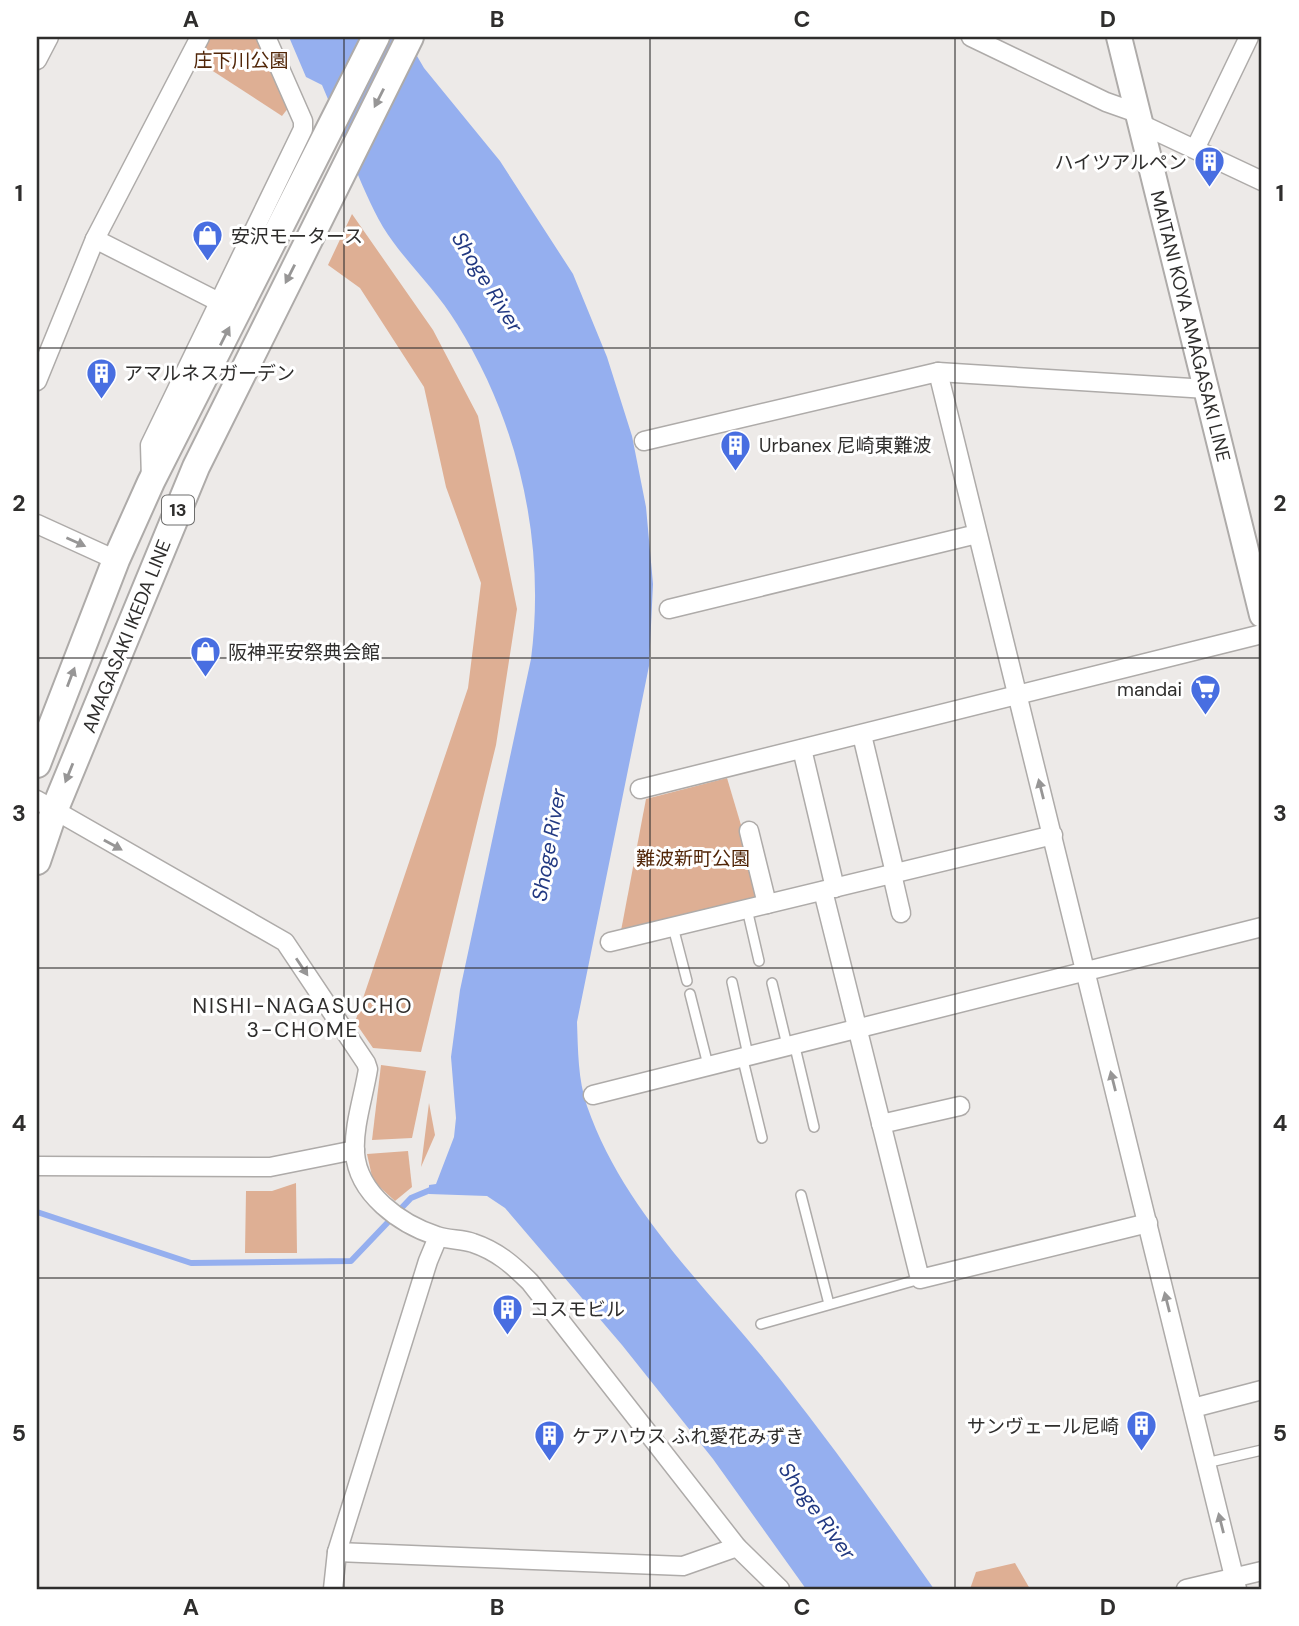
<svg xmlns="http://www.w3.org/2000/svg" width="1299" height="1626" viewBox="0 0 1299 1626" font-family="'DM Sans','Noto Sans JP',sans-serif">
	<rect width="100%" height="100%" fill="#edeae8"/>
	<g fill="#deaf94">
		<path d="M206,37H257L289,107L282,116L202,64L200,49Z"/>
		<path d="M352,214L433,330L478,416L517,609L496,745L421,1052L373,1048L355,1022L468,688L481,583L446,487L424,387L360,288L328,265Z"/>
		<path d="M727,778L763,899L620,936L646,799Z"/>
		<path d="M381,1065L426,1071L412,1138L372,1140Z"/>
		<path d="M429,1103L435,1135L421,1167Z"/>
		<path d="M408,1151L412,1187L395,1201L373,1181L367,1154Z"/>
		<path d="M296,1183L297,1253H245L246,1191H272Z"/>
		<path d="M1015,1563L1030,1589H970L976,1572Z"/>
	</g>
	<path fill="#95afef" d="M289,37H406L424,68L500,161L573,274L607,357L632,436L646,507L653,584L649,666L577,1022C578,1050 578,1080 587,1106C624,1213 712,1292 780,1379C834,1447 884,1518 934,1589H806L713,1459L622,1345L505,1208L487,1196L429,1194V1185L436,1184L454,1137L456,1118L451,1057L460,990L531,659C546,543 519,423 457,324C436,289 404,261 383,227C359,185 342,131 322,85L306,77Z"/>
	<g fill="none" stroke-linecap="round" stroke-linejoin="round">
		<path stroke="#95afef" stroke-width="6" d="M37,1212L191,1263L351,1261L411,1198L435,1188"/>
		<defs>
			<g id="lane">
				<path d="M747,909L759,961"/>
				<path d="M673,927L687,981"/>
				<path d="M732,982L748,1055"/>
				<path d="M772,983L787,1045"/>
				<path d="M690,994L708,1065"/>
				<path d="M794,1043L814,1127"/>
				<path d="M742,1056L762,1138"/>
				<path d="M801,1195L829,1304"/>
				<path d="M761,1324L920,1279"/>
				<path d="M1206,1463L1262,1450"/>
			</g>
			<g id="street">
				<path d="M971,37L1106,102L1140,114"/>
				<path d="M37,60L49,37"/>
				<path d="M1143,125L1262,181"/>
				<path d="M1196,147L1249,37"/>
				<path d="M95,239L219,302"/>
				<path d="M938,372L1237,1589"/>
				<path d="M37,381L95,239L200,37"/>
				<path d="M644,441L938,372L1207,389"/>
				<path d="M151,479L150,445L303,129V121L266,37"/>
				<path d="M37,524L116,560"/>
				<path d="M669,609L977,534"/>
				<path d="M862,735L895,873"/>
				<path d="M802,749L835,888"/>
				<path d="M640,789L1262,634"/>
				<path d="M37,800L285,942L366,1063L368,1069C364,1095 353,1127 355,1153C358,1194 400,1224 437,1236C448,1240 462,1239 473,1243C497,1251 513,1265 530,1282L737,1547L780,1589"/>
				<path d="M749,831L767,904"/>
				<path d="M892,874L901,913"/>
				<path d="M823,891L920,1279L1148,1223"/>
				<path d="M610,942L1053,835"/>
				<path d="M593,1095L1262,927"/>
				<path d="M881,1124L960,1106"/>
				<path d="M37,1166L270,1167L355,1150"/>
				<path d="M1193,1408L1262,1390"/>
				<path d="M337,1552L683,1566L737,1547"/>
				<path d="M333,1589L337,1552L428,1261L438,1237"/>
				<path d="M1186,1589L1262,1571"/>
			</g>
			<path id="secondary" d="M1119,37L1262,615"/>
			<g id="primary">
				<path d="M37,764L116,560L151,482L376,37"/>
				<path d="M37,861L54,811L196,467L410,37"/>
			</g>
		</defs>
		<use href="#lane" stroke="#aeaba9" stroke-width="12"/>
		<use href="#street" stroke="#aeaba9" stroke-width="21"/>
		<use href="#secondary" stroke="#aeaba9" stroke-width="28"/>
		<use href="#primary" stroke="#aeaba9" stroke-width="30"/>
		<use href="#lane" stroke="#fff" stroke-width="9"/>
		<use href="#street" stroke="#fff" stroke-width="18"/>
		<use href="#secondary" stroke="#fff" stroke-width="24"/>
		<use href="#primary" stroke="#fff" stroke-width="26"/>
	</g>
	<defs><path id="oneway-solid" d="M-6-.8H1V-3.2L6.5 0L1 3.2V.8H-6Z" transform="scale(1.75)"/></defs>
	<g fill="#979696">
		<use href="#oneway-solid" transform="translate(379 98) rotate(117)"/>
		<use href="#oneway-solid" transform="translate(290 274) rotate(117)"/>
		<use href="#oneway-solid" transform="translate(225 336) rotate(-63)"/>
		<use href="#oneway-solid" transform="translate(76 542) rotate(24)"/>
		<use href="#oneway-solid" transform="translate(71 677) rotate(-69)"/>
		<use href="#oneway-solid" transform="translate(69 773) rotate(112)"/>
		<use href="#oneway-solid" transform="translate(1041 789) rotate(-104)"/>
		<use href="#oneway-solid" transform="translate(113 845) rotate(29)"/>
		<use href="#oneway-solid" transform="translate(302 967) rotate(56)"/>
		<use href="#oneway-solid" transform="translate(1113 1081) rotate(-104)"/>
		<use href="#oneway-solid" transform="translate(1167 1302) rotate(-104)"/>
		<use href="#oneway-solid" transform="translate(1221 1523) rotate(-104)"/>
	</g>
	<path fill="none" stroke="#2f2e2d" stroke-width="2" stroke-opacity="0.55" d="M344,37V1589M650,37V1589M955,37V1589M37,348H1262M37,658H1262M37,968H1262M37,1278H1262"/>
	<defs>
		<symbol id="building-pin" viewBox="-11 -11 22 30"><path d="M0 17L-7.5 6A9.5 9.5 0 1 1 7.5 6Z" fill="#486ee1" stroke="#fff"/><path d="M-4-6H4V6H1V3H-1V6H-4ZM-2.5-4.3h1.7v1.8h-1.7ZM.8-4.3h1.7v1.8H.8ZM-2.5-1h1.7V.8h-1.7ZM.8-1h1.7V.8H.8Z" fill="#fff"/></symbol>
		<symbol id="shop-pin" viewBox="-11 -11 22 30"><path d="M0 17L-7.5 6A9.5 9.5 0 1 1 7.5 6Z" fill="#486ee1" stroke="#fff"/><path d="M-5-2.5h2.3a2.7 3.5 0 0 1 5.4 0H5L5.5 6h-11ZM-1.5-2.5h3a1.5 2.3 0 0 0-3 0Z" fill="#fff"/></symbol>
		<symbol id="supermarket-pin" viewBox="-11 -11 22 30"><path d="M0 17L-7.5 6A9.5 9.5 0 1 1 7.5 6Z" fill="#486ee1" stroke="#fff"/><path d="M-6-5.5h2.5l.6 2H6L4.5 2H-2.5L-4.4-4H-6ZM-1.5 3.2a1.3 1.3 0 1 0 .1 0ZM3 3.2a1.3 1.3 0 1 0 .1 0Z" fill="#fff"/></symbol>
	</defs>
	<g fill-rule="evenodd">
		<use href="#building-pin" x="1192" y="144" width="35" height="47"/>
		<use href="#shop-pin" x="190" y="218" width="35" height="47"/>
		<use href="#building-pin" x="84" y="356" width="35" height="47"/>
		<use href="#building-pin" x="718" y="428" width="35" height="47"/>
		<use href="#shop-pin" x="188" y="634" width="35" height="47"/>
		<use href="#supermarket-pin" x="1188" y="672" width="35" height="47"/>
		<use href="#building-pin" x="490" y="1292" width="35" height="47"/>
		<use href="#building-pin" x="1124" y="1408" width="35" height="47"/>
		<use href="#building-pin" x="532" y="1418" width="35" height="47"/>
	</g>
	<g text-anchor="middle" stroke-width="6" stroke-linejoin="round" paint-order="stroke">
		<rect fill="#fff" stroke="#6d6d6c" stroke-width="2" x="162" y="495.5" width="32" height="29" rx="5"/>
		<g font-size="18" font-weight="bold" fill="#2f2e2d">
			<text x="178" y="516">13</text>
		</g>
		<g font-size="19" fill="#512608" stroke="#fff">
			<text x="241" y="67">庄下川公園</text>
			<text x="693" y="865">難波新町公園</text>
		</g>
		<g font-size="19" fill="#2f2e2d" stroke="#fff" text-anchor="start">
			<text x="1187" y="169" text-anchor="end">ハイツアルペン</text>
			<text x="231" y="243">安沢モータース</text>
			<text x="124" y="380">アマルネスガーデン</text>
			<text x="759" y="452">Urbanex 尼崎東難波</text>
			<text x="228" y="659">阪神平安祭典会館</text>
			<text x="1182" y="696" text-anchor="end">mandai</text>
			<text x="530" y="1316">コスモビル</text>
			<text x="1119" y="1433" text-anchor="end">サンヴェール尼崎</text>
			<text x="572" y="1443">ケアハウス ふれ愛花みずき</text>
		</g>
		<g font-size="19" fill="#2f2e2d" stroke="#fff">
			<text transform="translate(1191 326) rotate(76)" y="7">MAITANI KOYA AMAGASAKI LINE</text>
			<text transform="translate(126 636) rotate(-68)" y="7">AMAGASAKI IKEDA LINE</text>
		</g>
		<g font-size="21" font-style="italic" fill="#223982" stroke="#fff">
			<text transform="translate(487 282) rotate(58)" y="7">Shoge River</text>
			<text transform="translate(549 845) rotate(-80)" y="7">Shoge River</text>
			<text transform="translate(817 1511) rotate(54)" y="7">Shoge River</text>
		</g>
		<g font-size="21" letter-spacing="2" fill="#2f2e2d" stroke="#fff">
			<text x="303" y="1013">NISHI-NAGASUCHO<tspan x="303" dy="24">3-CHOME</tspan></text>
		</g>
	</g>
	<rect width="1299" height="1626" fill="none" stroke="#ffffff" stroke-width="77"/>
	<rect x="38" y="38" width="1222" height="1550" fill="none" stroke="#2f2e2d" stroke-width="2.5"/>
	<g font-size="23" text-anchor="middle" font-weight="bold" fill="#2f2e2d">
		<text x="191" y="27">A</text>
		<text x="497" y="27">B</text>
		<text x="802" y="27">C</text>
		<text x="1108" y="27">D</text>
		<text x="19" y="201">1</text>
		<text x="1280" y="201">1</text>
		<text x="19" y="511">2</text>
		<text x="1280" y="511">2</text>
		<text x="19" y="821">3</text>
		<text x="1280" y="821">3</text>
		<text x="19" y="1131">4</text>
		<text x="1280" y="1131">4</text>
		<text x="19" y="1441">5</text>
		<text x="1280" y="1441">5</text>
		<text x="191" y="1615">A</text>
		<text x="497" y="1615">B</text>
		<text x="802" y="1615">C</text>
		<text x="1108" y="1615">D</text>
	</g>
</svg>
